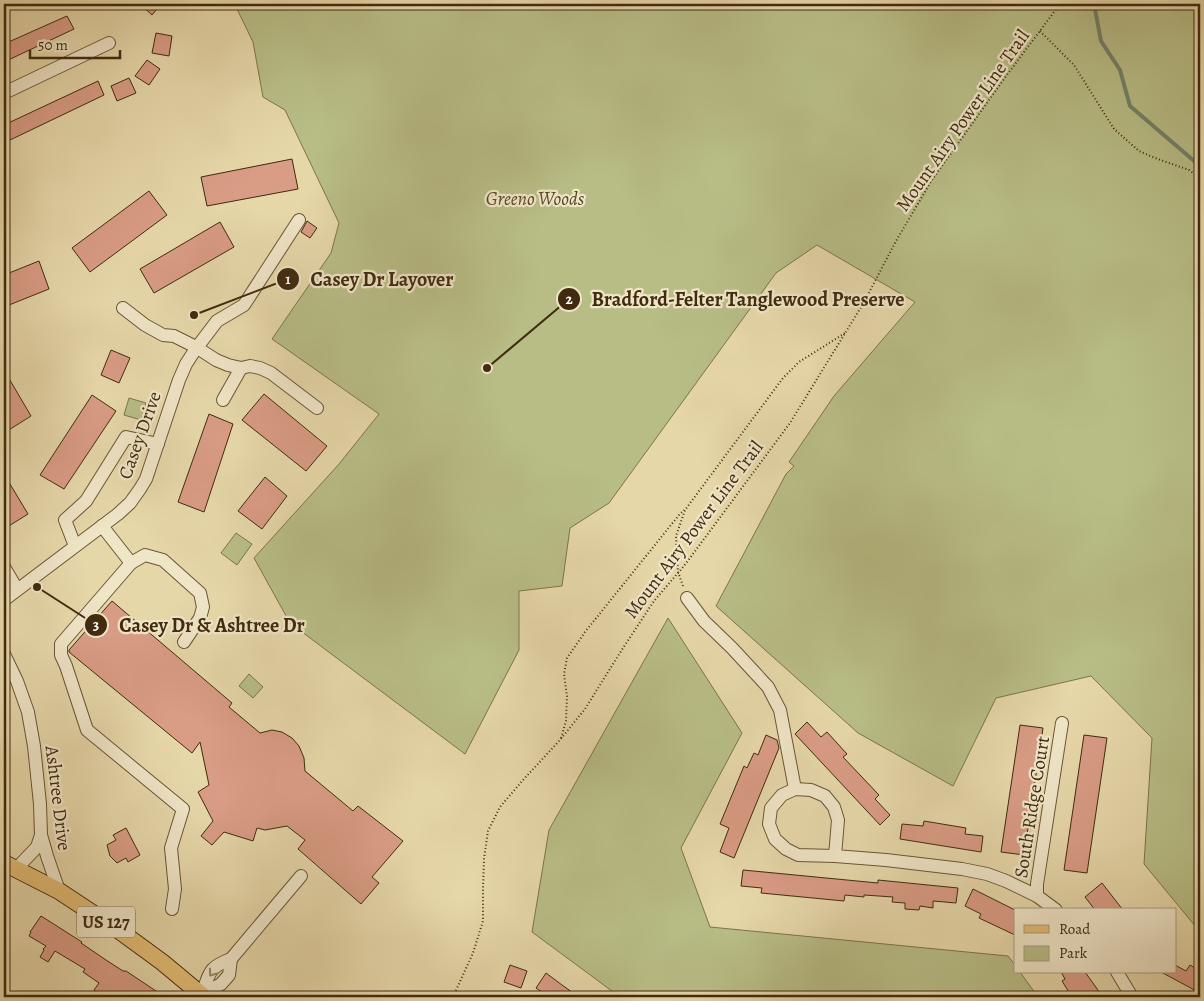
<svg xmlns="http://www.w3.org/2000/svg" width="1204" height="1001" viewBox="0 0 1204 1001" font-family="Alegreya,serif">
	<rect width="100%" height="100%" fill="#e6d7a9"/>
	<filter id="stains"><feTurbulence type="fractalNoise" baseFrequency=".004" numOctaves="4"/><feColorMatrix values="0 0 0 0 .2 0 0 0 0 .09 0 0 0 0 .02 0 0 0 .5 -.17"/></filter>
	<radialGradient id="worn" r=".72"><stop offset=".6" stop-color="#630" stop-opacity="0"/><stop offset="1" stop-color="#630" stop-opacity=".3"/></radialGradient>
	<g fill="#b8bd86" stroke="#7c744b">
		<path d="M240,4H1200V932L1144,864L1152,738L1091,676L996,698L953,786L858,733L716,606L786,474L794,466L789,462L834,396L915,302L817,245L776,273L609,503L570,528L562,586L519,591V650L465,754L290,623L254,558L339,464L379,414L272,339L331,253L339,223L285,110L263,97L253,42L237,9Z"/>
		<path d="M129,398L146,403L141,420L124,415Z"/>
		<path d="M236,533L252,544L237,565L221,553Z"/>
		<path d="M668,618L742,733L681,848L710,927L1008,956L1015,965V972H1020L1038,997H620L532,932L549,830Z"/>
		<path d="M249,674L263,687L253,698L239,686Z"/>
	</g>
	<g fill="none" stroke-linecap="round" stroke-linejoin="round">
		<path stroke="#748169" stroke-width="4" d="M1094,4L1101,41L1120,70L1130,106L1200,166"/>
	</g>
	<g fill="#d99c85" stroke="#402b10">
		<path d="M140,4H161L152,15Z"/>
		<path d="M67,16L74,29L4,62V44Z"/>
		<path d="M156,33L172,36L169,56L152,53Z"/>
		<path d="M147,60L160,69L149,85L135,76Z"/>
		<path d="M129,78L136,93L117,101L111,86Z"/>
		<path d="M98,81L104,95L10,140L4,125Z"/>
		<path d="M292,159L298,189L207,206L201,177Z"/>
		<path d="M149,191L167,215L90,272L72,248Z"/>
		<path d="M307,221L317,228L310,238L301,232Z"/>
		<path d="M220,222L234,247L154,293L140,269Z"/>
		<path d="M39,261L49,289L4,307V275Z"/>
		<path d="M111,350L130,358L119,383L101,375Z"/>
		<path d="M4,370L31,416L4,433Z"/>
		<path d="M264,394L327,446L306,471L242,420Z"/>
		<path d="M92,395L116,411L64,489L40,475Z"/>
		<path d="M209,414L233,424L204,512L178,502Z"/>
		<path d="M4,474L28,514L4,529Z"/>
		<path d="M265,477L287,496L262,529L238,511Z"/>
		<path d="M112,601L232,703L229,707L260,733L272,730L282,732L292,738L299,746L304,758L305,771L353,811L358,806L403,841L372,877L379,883L361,904L298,849L305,840L287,826L265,830L257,828L253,841L224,832L212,845L201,836L213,821L198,792L209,785L200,742L192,753L69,652V650Z"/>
		<path d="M807,722L821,737L827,732L847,754L843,757L879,795L875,799L890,815L880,825L795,734Z"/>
		<path d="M1020,725L1043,728L1024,855L1001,852Z"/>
		<path d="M766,735L777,740L779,748L734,858L720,852L729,828L720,824L744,766L747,768L754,753L758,755Z"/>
		<path d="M1084,735L1107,738L1087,873L1064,870Z"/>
		<path d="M924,821L966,828L965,834L983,836L981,852L900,839L902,824L923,826Z"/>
		<path d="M126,828L140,855L128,862L126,858L117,863L110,856L107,845L116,840L113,835Z"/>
		<path d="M743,870L878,883V880L958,888L956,903L933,901V908L920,906L919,910L905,909V903L892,902L893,897L864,895V897L845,895L844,901L761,893L762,888L741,886Z"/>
		<path d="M1102,883L1123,910H1095L1085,897Z"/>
		<path d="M973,889L1015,910V935L979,918L981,914L965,906Z"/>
		<path d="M41,916L82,942L81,943L106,960L123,971H126L165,997H105L94,990L99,983L83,972L85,969L55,951L48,962L40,957L44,950L43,949L46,946L29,936L31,932H30Z"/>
		<path d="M510,965L527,971L521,988L504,982Z"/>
		<path d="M1175,965L1186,971L1190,965L1200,971V993L1161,972H1175Z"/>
		<path d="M1061,972H1085L1103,997H1077L1073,991L1070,994L1062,981L1065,979Z"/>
		<path d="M546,973L562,985L579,997H549L536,988Z"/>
	</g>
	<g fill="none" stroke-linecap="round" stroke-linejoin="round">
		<defs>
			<g id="minor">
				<path d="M4,93L109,43"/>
				<path d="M123,308L145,325L163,335L174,336L196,347L216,360L228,365L241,368L250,366L260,368L271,373L317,408"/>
				<path d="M223,400L241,368"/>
				<path d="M102,526L131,563L61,644V655L66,666L87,730L183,809L171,848L175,889L172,909"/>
				<path d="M75,546L65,520L86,501L126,437L158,444"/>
				<path d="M131,563L145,555L163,560L200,593L203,607L200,618L184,642"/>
				<path d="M4,567L17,589"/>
				<path d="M687,598L704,621L732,648L768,687L780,710L795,789"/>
				<path d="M4,600L118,514L130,503L140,489L146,479L179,380L186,364L195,350L217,321L244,305L299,220"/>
				<path d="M4,654L17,681L28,712L34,746L40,804L41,835L47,856L59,891"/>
				<path d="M835,856L838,820L834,807L825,796L811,790L795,789L782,795L771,808L769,824L775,839L786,849L798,855L835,856L886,860L962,869L987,874L1006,881L1037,896L1056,910"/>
				<path d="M16,869L37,847L41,835"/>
				<path d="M1037,896V884L1062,723"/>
				<path d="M1117,972L1132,997"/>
				<path d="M201,995L221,984L229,975L231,959"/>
				<path d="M200,997C211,976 204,969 231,959L301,876"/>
			</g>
			<path id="major" d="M4,863L59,891L121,932L162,962L204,997"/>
		</defs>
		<use href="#minor" stroke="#6a5636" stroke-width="14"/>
		<use href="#major" stroke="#402b10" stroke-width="18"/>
		<g stroke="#402b10" stroke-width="2" stroke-dasharray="1 2.5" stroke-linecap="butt">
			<path d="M1040,31L1074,65L1114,129L1139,151L1155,158L1189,170L1200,178"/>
			<path d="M683,586L678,572L676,536L685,510L783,378L799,362L845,333"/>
			<path d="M561,738L566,721L567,696L564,674L567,658L585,632L679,515L684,510"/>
			<path d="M453,997L473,953L483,921V889L484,859L488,831L500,807L523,780L560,740L585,709L623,648L654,601L684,566L790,423L863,304L896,241L932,180L1004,79L1060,4"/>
		</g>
		<use href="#minor" stroke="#efe5c7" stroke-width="12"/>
		<use href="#major" stroke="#e3bc74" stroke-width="16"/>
	</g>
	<defs><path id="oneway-chevron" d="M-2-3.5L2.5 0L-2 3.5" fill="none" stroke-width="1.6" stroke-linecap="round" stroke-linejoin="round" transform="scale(1.25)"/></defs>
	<use stroke="#98886c" href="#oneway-chevron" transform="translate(212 973) rotate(126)"/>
	<g text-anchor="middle" stroke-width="4.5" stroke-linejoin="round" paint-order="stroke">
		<rect fill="#efe5c7" stroke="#746347" stroke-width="1" x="77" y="906.5" width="58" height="31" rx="4"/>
		<g font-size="18" font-weight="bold" fill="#402b10">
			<text x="106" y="928">US 127</text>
		</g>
		<g font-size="19" fill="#402b10" stroke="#efe5c7">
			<text transform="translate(962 120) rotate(-55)" y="7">Mount Airy Power Line Trail</text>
			<text transform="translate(139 435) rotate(-70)" y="7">Casey Drive</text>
			<text transform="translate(693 529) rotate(-53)" y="7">Mount Airy Power Line Trail</text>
			<text transform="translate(59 798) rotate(83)" y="7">Ashtree Drive</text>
			<text transform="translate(1031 807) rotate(-81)" y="7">South Ridge Court</text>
		</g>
		<g font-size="19" font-style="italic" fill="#584828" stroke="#efe5c7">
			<text x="535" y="205">Greeno Woods</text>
		</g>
	</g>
	<path fill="none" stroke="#402b10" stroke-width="2" d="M194 315L288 279M487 368L569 299M37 587L96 625"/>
	<g fill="#402b10" stroke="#efe5c7" stroke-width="2">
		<circle cx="194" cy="315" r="5"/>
		<circle cx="487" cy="368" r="5"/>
		<circle cx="37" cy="587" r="5"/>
		<circle cx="288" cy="279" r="12"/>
		<circle cx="569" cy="299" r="12"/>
		<circle cx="96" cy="625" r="12"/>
	</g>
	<g font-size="15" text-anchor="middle" font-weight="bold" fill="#fff">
		<text x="288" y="284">1</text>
		<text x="569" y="304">2</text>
		<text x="96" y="630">3</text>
	</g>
	<g font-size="20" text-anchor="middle" font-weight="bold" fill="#402b10" stroke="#efe5c7" stroke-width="4.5" stroke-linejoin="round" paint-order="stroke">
		<text x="382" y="286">Casey Dr Layover</text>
		<text x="748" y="306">Bradford-Felter Tanglewood Preserve</text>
		<text x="212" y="632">Casey Dr &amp; Ashtree Dr</text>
	</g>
	<rect width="1204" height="1001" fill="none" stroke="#e6d7a9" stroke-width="20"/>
	<rect x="5" y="5" width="1194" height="991" fill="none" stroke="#402b10" stroke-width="2.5"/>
	<rect x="10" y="10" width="1184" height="981" fill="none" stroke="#402b10"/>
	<rect x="1014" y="908" width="162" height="65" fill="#efe5c7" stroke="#a99b7e"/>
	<rect x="1024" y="925" width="25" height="8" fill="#e3bc74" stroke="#a99b7e"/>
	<text x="1059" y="934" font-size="15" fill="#402b10">Road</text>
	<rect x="1024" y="946" width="25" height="15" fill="#b8bd86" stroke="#a99b7e"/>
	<text x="1059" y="958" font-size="15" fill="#402b10">Park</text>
	<path d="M30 50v8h90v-8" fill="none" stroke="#402b10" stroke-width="2.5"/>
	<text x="38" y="50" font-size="15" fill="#402b10" stroke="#efe5c7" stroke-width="4" paint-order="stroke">50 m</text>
	<rect width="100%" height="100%" filter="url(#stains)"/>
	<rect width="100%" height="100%" fill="url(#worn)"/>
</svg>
